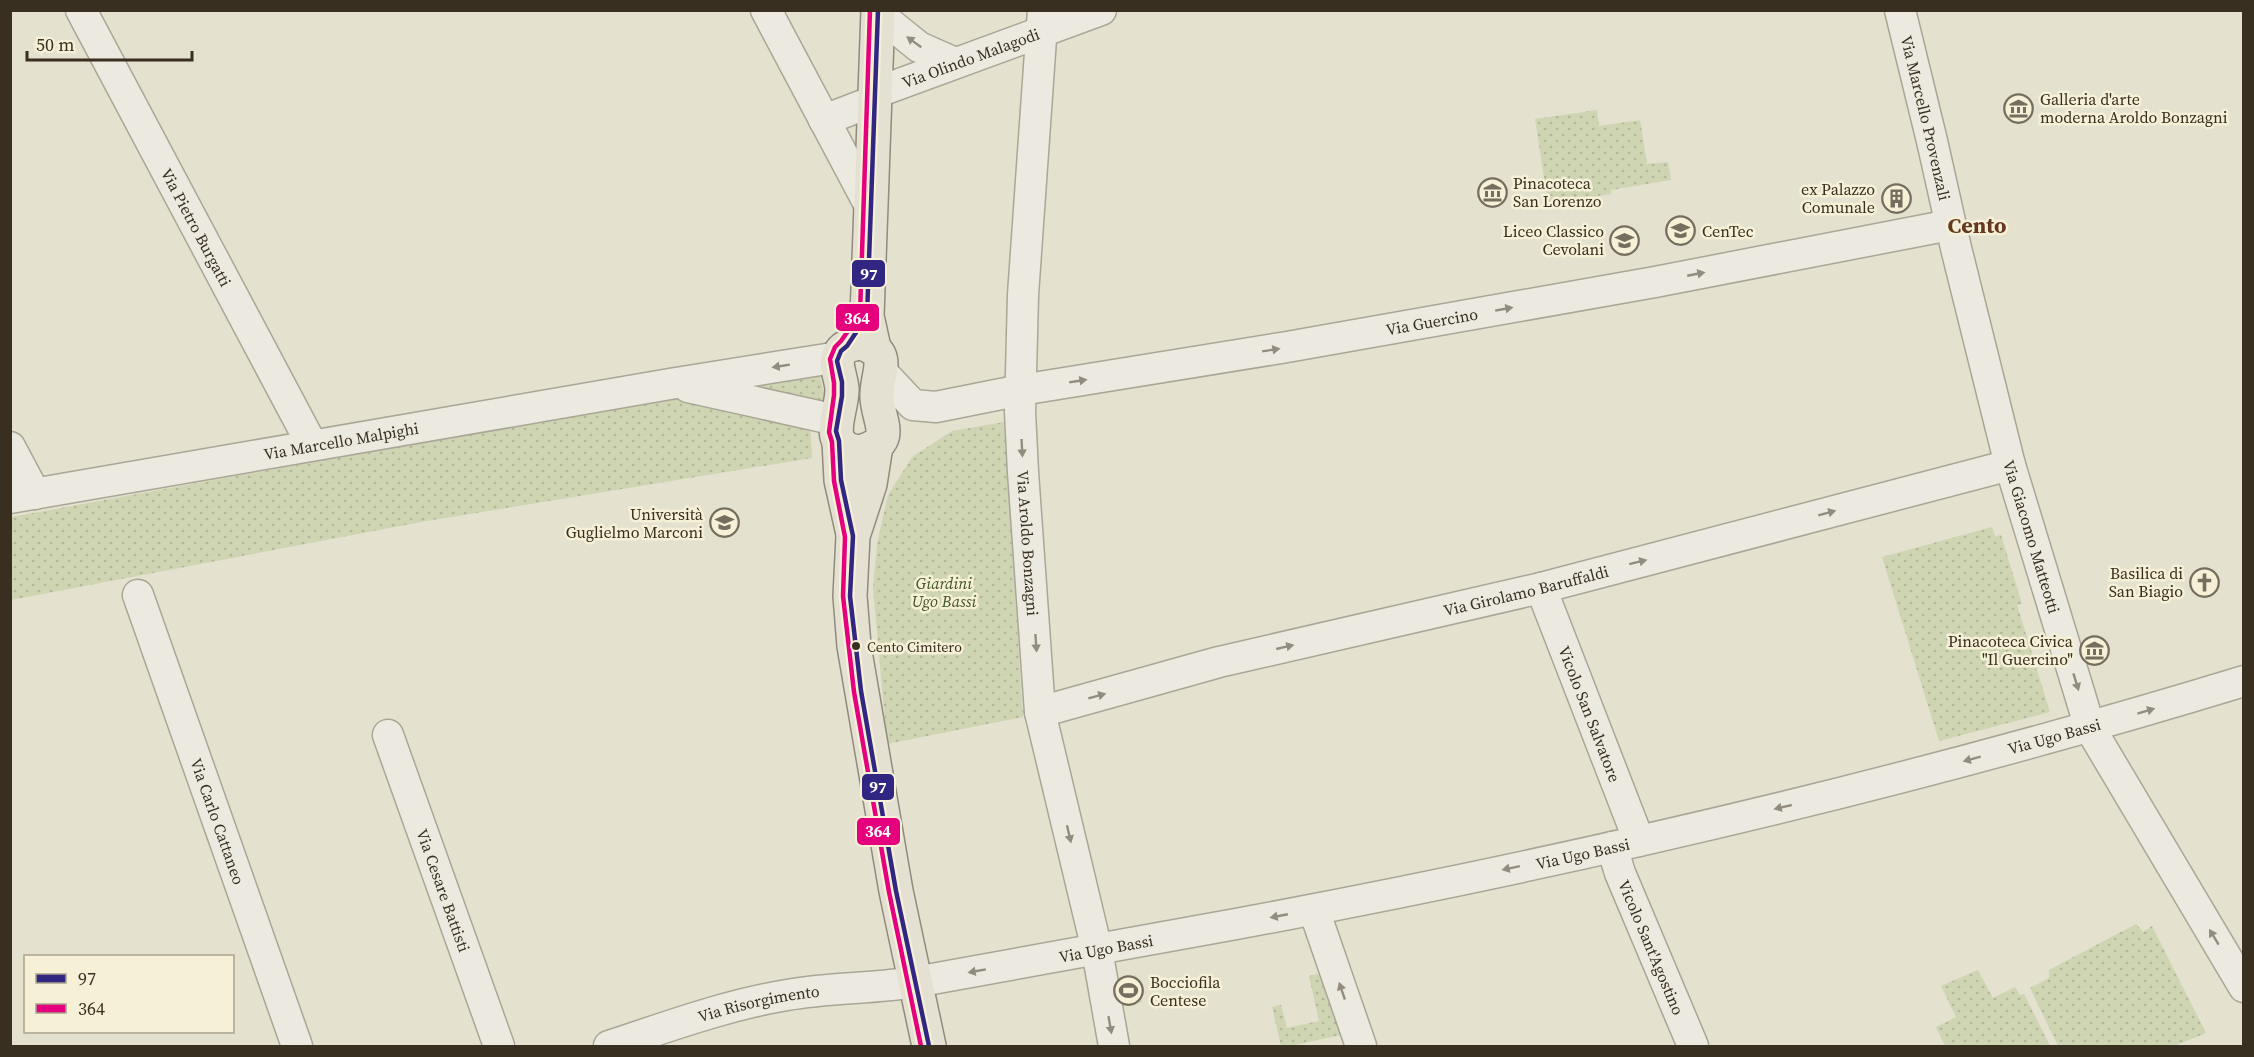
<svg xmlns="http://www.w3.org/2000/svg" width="2254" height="1057" viewBox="0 0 2254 1057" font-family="'Source Serif 4',serif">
	<defs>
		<pattern id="green-dots" width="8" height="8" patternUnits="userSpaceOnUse" patternTransform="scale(1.5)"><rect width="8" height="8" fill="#cfd5b2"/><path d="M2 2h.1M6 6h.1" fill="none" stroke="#b2b799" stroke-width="1.8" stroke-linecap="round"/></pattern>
	</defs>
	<rect width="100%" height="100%" fill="#e4e1cf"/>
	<g fill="url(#green-dots)">
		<path d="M1597,110L1599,126L1640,120L1647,164L1668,162L1671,180L1611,190V194L1548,204L1535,119Z"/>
		<path d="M819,372L825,398L820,409L727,391Z"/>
		<path d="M685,394L810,425L812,458L421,522L11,600V517Z"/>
		<path d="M1004,422L1023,717L887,744L873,588L877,544L888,495L912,457L952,431Z"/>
		<path d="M1992,527L1995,536L2001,535L2022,604L2017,605L2050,712L1939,741L1882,557Z"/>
		<path d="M2136,924L2143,932L2152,926L2206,1033L2174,1046H2058L2030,988L2049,978V970Z"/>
		<path d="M1978,970L1993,998L2015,987L2020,995L2024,994L2050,1046H1945L1936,1027L1956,1017L1941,986Z"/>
		<path d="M1330,971L1349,1033L1291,1046H1281L1272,1007L1281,1005L1287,1028L1319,1021L1309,976Z"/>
	</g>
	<path fill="#cfd5b2" d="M1136,975L1142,1002L1121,1007L1115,980Z"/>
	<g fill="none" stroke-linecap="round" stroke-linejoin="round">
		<defs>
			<g id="minor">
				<path id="s1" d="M81,10L312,445"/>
				<path d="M766,10L870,206"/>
				<path id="s2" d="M1043,10L1023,295L1020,412L1023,472L1040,712L1097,950L1114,1046"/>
				<path id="s3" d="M1900,10L1932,141L1956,248L2010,465L2090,728L2244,987"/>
				<path d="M878,14L919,47L955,63"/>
				<path id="s4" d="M875,93L1101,10"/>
				<path d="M824,120L874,101"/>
				<path id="s5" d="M881,371L913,405L936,407L1021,390L1287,347L1655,282L1950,225"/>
				<path d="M688,387L836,420"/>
				<path d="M10,447L35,494"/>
				<path id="s6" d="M10,498L670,384L839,357"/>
				<path id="s7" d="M1541,588L1639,841"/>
				<path id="s8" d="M138,595L297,1046"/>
				<path id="s9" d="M1040,712L1219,662L1541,588L2010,465"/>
				<path id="s10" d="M388,735L499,1046"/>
				<path id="s11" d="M1612,847L1620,873L1693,1046"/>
				<path d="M1314,910L1361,1046"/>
				<path id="s12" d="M609,1046C667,1027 726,1005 787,995C831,987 877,989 921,981C1026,963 1131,944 1236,924C1576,861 1913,782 2244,681"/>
			</g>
			<g id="major">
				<path d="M861,343C894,353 876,373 877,397C878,422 898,443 859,452C821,447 842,413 842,390C842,378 833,364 840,353C845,345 853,344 861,343Z"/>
				<path d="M874,348L867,316L878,10"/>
				<path d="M839,441L841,480L853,534"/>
				<path d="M876,446L870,484L853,536L850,596L854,646L896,891L929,1046"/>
			</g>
		</defs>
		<use href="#minor" stroke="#aaa697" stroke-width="33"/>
		<use href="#major" stroke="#8f8b7e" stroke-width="36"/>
		<use href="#minor" stroke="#eceae0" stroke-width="30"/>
		<use href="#major" stroke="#e4e1d2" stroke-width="33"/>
		<defs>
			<path id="bus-1" d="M878,10L867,316L847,346L841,351L837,361L842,382V396L836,431L839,441L841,480L853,536L850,596L861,691L896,891L929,1046"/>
			<path id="bus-2" d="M870,10L860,314L841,341L835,347L830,359L834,383V395L829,432L832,442L834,481L845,537L843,596L854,692L889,892L921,1046"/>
		</defs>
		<use href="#bus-1" stroke="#f5f0d6" stroke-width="9"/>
		<use href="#bus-2" stroke="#f5f0d6" stroke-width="9"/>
		<use href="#bus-1" stroke="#312783" stroke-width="4.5"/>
		<use href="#bus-2" stroke="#e5007d" stroke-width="4.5"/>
	</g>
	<defs><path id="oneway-solid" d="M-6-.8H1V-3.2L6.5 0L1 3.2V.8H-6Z" transform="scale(1.5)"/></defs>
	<g fill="#928c80">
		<use href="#oneway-solid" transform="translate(914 42) rotate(-144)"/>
		<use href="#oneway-solid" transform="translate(1696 274) rotate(-11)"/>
		<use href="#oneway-solid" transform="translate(1504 309) rotate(-10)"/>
		<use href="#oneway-solid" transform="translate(1271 350) rotate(-9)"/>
		<use href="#oneway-solid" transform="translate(781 366) rotate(171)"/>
		<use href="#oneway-solid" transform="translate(1078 381) rotate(-9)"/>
		<use href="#oneway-solid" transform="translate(1022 448) rotate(87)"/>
		<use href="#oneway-solid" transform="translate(1827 513) rotate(-15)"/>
		<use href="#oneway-solid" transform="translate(1638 562) rotate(-14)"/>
		<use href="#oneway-solid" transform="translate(1036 643) rotate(86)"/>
		<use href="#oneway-solid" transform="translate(1285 647) rotate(-13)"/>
		<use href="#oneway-solid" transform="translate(2076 682) rotate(73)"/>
		<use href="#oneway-solid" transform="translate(1097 696) rotate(-15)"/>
		<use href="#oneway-solid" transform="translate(2146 711) rotate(-17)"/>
		<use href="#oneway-solid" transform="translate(1972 759) rotate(165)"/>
		<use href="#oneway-solid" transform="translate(1783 807) rotate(167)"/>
		<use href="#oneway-solid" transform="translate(1069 834) rotate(77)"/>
		<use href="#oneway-solid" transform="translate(1511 868) rotate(168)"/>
		<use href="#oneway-solid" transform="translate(1279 916) rotate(169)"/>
		<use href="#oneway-solid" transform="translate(2214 937) rotate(-121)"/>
		<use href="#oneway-solid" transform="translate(977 971) rotate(170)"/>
		<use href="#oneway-solid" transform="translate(1342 991) rotate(-109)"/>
		<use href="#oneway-solid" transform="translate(1110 1025) rotate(80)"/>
	</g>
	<defs>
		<symbol id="museum-ring" viewBox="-11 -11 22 22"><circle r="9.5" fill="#f5f0d6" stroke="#756d5d" stroke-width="1.5"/><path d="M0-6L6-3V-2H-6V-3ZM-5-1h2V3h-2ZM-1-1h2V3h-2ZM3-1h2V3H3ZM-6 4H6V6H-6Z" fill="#756d5d"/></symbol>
		<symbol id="building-ring" viewBox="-11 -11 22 22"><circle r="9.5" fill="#f5f0d6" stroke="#756d5d" stroke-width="1.5"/><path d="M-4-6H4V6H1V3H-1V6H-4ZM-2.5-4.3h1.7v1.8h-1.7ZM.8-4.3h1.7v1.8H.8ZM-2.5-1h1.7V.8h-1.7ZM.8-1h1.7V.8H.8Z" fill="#756d5d"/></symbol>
		<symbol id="university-ring" viewBox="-11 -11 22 22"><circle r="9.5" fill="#f5f0d6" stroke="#756d5d" stroke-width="1.5"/><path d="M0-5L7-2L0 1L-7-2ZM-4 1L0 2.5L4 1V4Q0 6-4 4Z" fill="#756d5d"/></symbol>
		<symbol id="school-ring" viewBox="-11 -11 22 22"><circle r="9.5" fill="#f5f0d6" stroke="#756d5d" stroke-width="1.5"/><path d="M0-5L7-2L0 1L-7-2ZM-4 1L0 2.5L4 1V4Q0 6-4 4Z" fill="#756d5d"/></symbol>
		<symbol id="church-ring" viewBox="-11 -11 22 22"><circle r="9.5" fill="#f5f0d6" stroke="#756d5d" stroke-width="1.5"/><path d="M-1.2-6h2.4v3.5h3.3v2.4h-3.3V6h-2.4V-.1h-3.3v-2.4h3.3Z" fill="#756d5d"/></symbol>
		<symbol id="stadium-ring" viewBox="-11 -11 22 22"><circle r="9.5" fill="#f5f0d6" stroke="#756d5d" stroke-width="1.5"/><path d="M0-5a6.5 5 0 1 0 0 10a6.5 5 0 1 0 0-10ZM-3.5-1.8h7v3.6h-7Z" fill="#756d5d"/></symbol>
	</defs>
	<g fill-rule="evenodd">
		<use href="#museum-ring" x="2002" y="92" width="33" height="33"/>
		<use href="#museum-ring" x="1476" y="176" width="33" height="33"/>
		<use href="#building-ring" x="1880" y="182" width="33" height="33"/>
		<use href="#university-ring" x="1664" y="214" width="33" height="33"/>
		<use href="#school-ring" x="1608" y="224" width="33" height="33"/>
		<use href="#university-ring" x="708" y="506" width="33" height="33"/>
		<use href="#church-ring" x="2188" y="566" width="33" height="33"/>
		<use href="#museum-ring" x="2078" y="634" width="33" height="33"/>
		<use href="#stadium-ring" x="1112" y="974" width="33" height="33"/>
	</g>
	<circle fill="#392f20" stroke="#f5f0d6" stroke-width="2" cx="856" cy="646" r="5"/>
	<g text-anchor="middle" stroke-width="5" stroke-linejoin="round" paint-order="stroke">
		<g font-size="14" fill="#392f20" stroke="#f5f0d6" text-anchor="start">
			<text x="867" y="652">Cento Cimitero</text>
		</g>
		<g font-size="16" fill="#392f20" stroke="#f5f0d6">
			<text dy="6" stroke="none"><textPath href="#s4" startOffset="102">Via Olindo Malagodi</textPath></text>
			<text dy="6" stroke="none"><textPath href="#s3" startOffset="111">Via Marcello Provenzali</textPath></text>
			<text dy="6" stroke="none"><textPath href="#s1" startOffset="246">Via Pietro Burgatti</textPath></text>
			<text dy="6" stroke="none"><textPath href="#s5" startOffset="573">Via Guercino</textPath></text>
			<text dy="6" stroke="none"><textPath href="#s6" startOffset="336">Via Marcello Malpighi</textPath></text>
			<text dy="6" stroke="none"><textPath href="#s3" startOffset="543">Via Giacomo Matteotti</textPath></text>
			<text dy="6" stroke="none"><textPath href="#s2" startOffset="534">Via Aroldo Bonzagni</textPath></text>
			<text dy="6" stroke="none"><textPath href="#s9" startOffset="501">Via Girolamo Baruffaldi</textPath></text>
			<text dy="6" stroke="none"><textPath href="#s7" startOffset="135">Vicolo San Salvatore</textPath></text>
			<text dy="6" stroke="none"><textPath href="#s12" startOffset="1480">Via Ugo Bassi</textPath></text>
			<text dy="6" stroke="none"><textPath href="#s8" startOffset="240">Via Carlo Cattaneo</textPath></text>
			<text dy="6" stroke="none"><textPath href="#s12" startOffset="994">Via Ugo Bassi</textPath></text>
			<text dy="6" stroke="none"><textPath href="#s10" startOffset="165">Via Cesare Battisti</textPath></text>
			<text dy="6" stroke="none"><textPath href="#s11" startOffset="108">Vicolo Sant'Agostino</textPath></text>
			<text dy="6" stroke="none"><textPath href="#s12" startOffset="508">Via Ugo Bassi</textPath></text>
			<text dy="6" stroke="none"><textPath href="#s12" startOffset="156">Via Risorgimento</textPath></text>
		</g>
		<g font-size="16" fill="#392f20" stroke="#f5f0d6" text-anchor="end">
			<text x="2040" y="105" text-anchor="start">Galleria d'arte<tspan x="2040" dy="18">moderna Aroldo Bonzagni</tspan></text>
			<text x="1513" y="189" text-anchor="start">Pinacoteca<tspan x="1513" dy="18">San Lorenzo</tspan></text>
			<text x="1875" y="195">ex Palazzo<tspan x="1875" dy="18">Comunale</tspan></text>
			<text x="1604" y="237">Liceo Classico<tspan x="1604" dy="18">Cevolani</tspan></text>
			<text x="1702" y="237" text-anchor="start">CenTec</text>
			<text x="703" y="520">Università<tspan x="703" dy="18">Guglielmo Marconi</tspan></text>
			<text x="2183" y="579">Basilica di<tspan x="2183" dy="18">San Biagio</tspan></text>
			<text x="2073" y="647">Pinacoteca Civica<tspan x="2073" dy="18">"Il Guercino"</tspan></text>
			<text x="1150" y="988" text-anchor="start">Bocciofila<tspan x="1150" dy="18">Centese</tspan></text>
		</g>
		<g font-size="16" font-style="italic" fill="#425427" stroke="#f5f0d6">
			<text x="944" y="589">Giardini<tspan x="944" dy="18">Ugo Bassi</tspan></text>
		</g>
		<g font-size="22" font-weight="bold" fill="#643821" stroke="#f5f0d6">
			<text x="1977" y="233">Cento</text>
		</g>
	</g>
	<g stroke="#f5f0d6" stroke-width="2">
		<rect x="851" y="259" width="35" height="29" rx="6" fill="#312783"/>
		<rect x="835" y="303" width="45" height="29" rx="6" fill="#e5007d"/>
		<rect x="861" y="773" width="34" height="28" rx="6" fill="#312783"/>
		<rect x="856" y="817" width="45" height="29" rx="6" fill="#e5007d"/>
	</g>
	<g font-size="16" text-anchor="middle" font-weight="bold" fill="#fff">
		<text x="869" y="280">97</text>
		<text x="857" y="324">364</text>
		<text x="878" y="793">97</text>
		<text x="878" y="837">364</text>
	</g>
	<rect width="2254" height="1057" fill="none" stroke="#392f20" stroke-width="24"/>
	<rect x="24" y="955" width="210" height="78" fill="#f5f0d6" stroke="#aaa38d" stroke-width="1.5"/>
	<rect x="36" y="974" width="30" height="9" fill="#312783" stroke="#aaa38d" stroke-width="1.5"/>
	<text x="78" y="985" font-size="18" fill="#392f20">97</text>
	<rect x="36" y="1004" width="30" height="9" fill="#e5007d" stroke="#aaa38d" stroke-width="1.5"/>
	<text x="78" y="1015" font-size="18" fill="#392f20">364</text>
	<path d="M27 51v9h165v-9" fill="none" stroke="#392f20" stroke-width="3"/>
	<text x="36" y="51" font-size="18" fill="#392f20" stroke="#f5f0d6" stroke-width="4.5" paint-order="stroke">50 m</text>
</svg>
